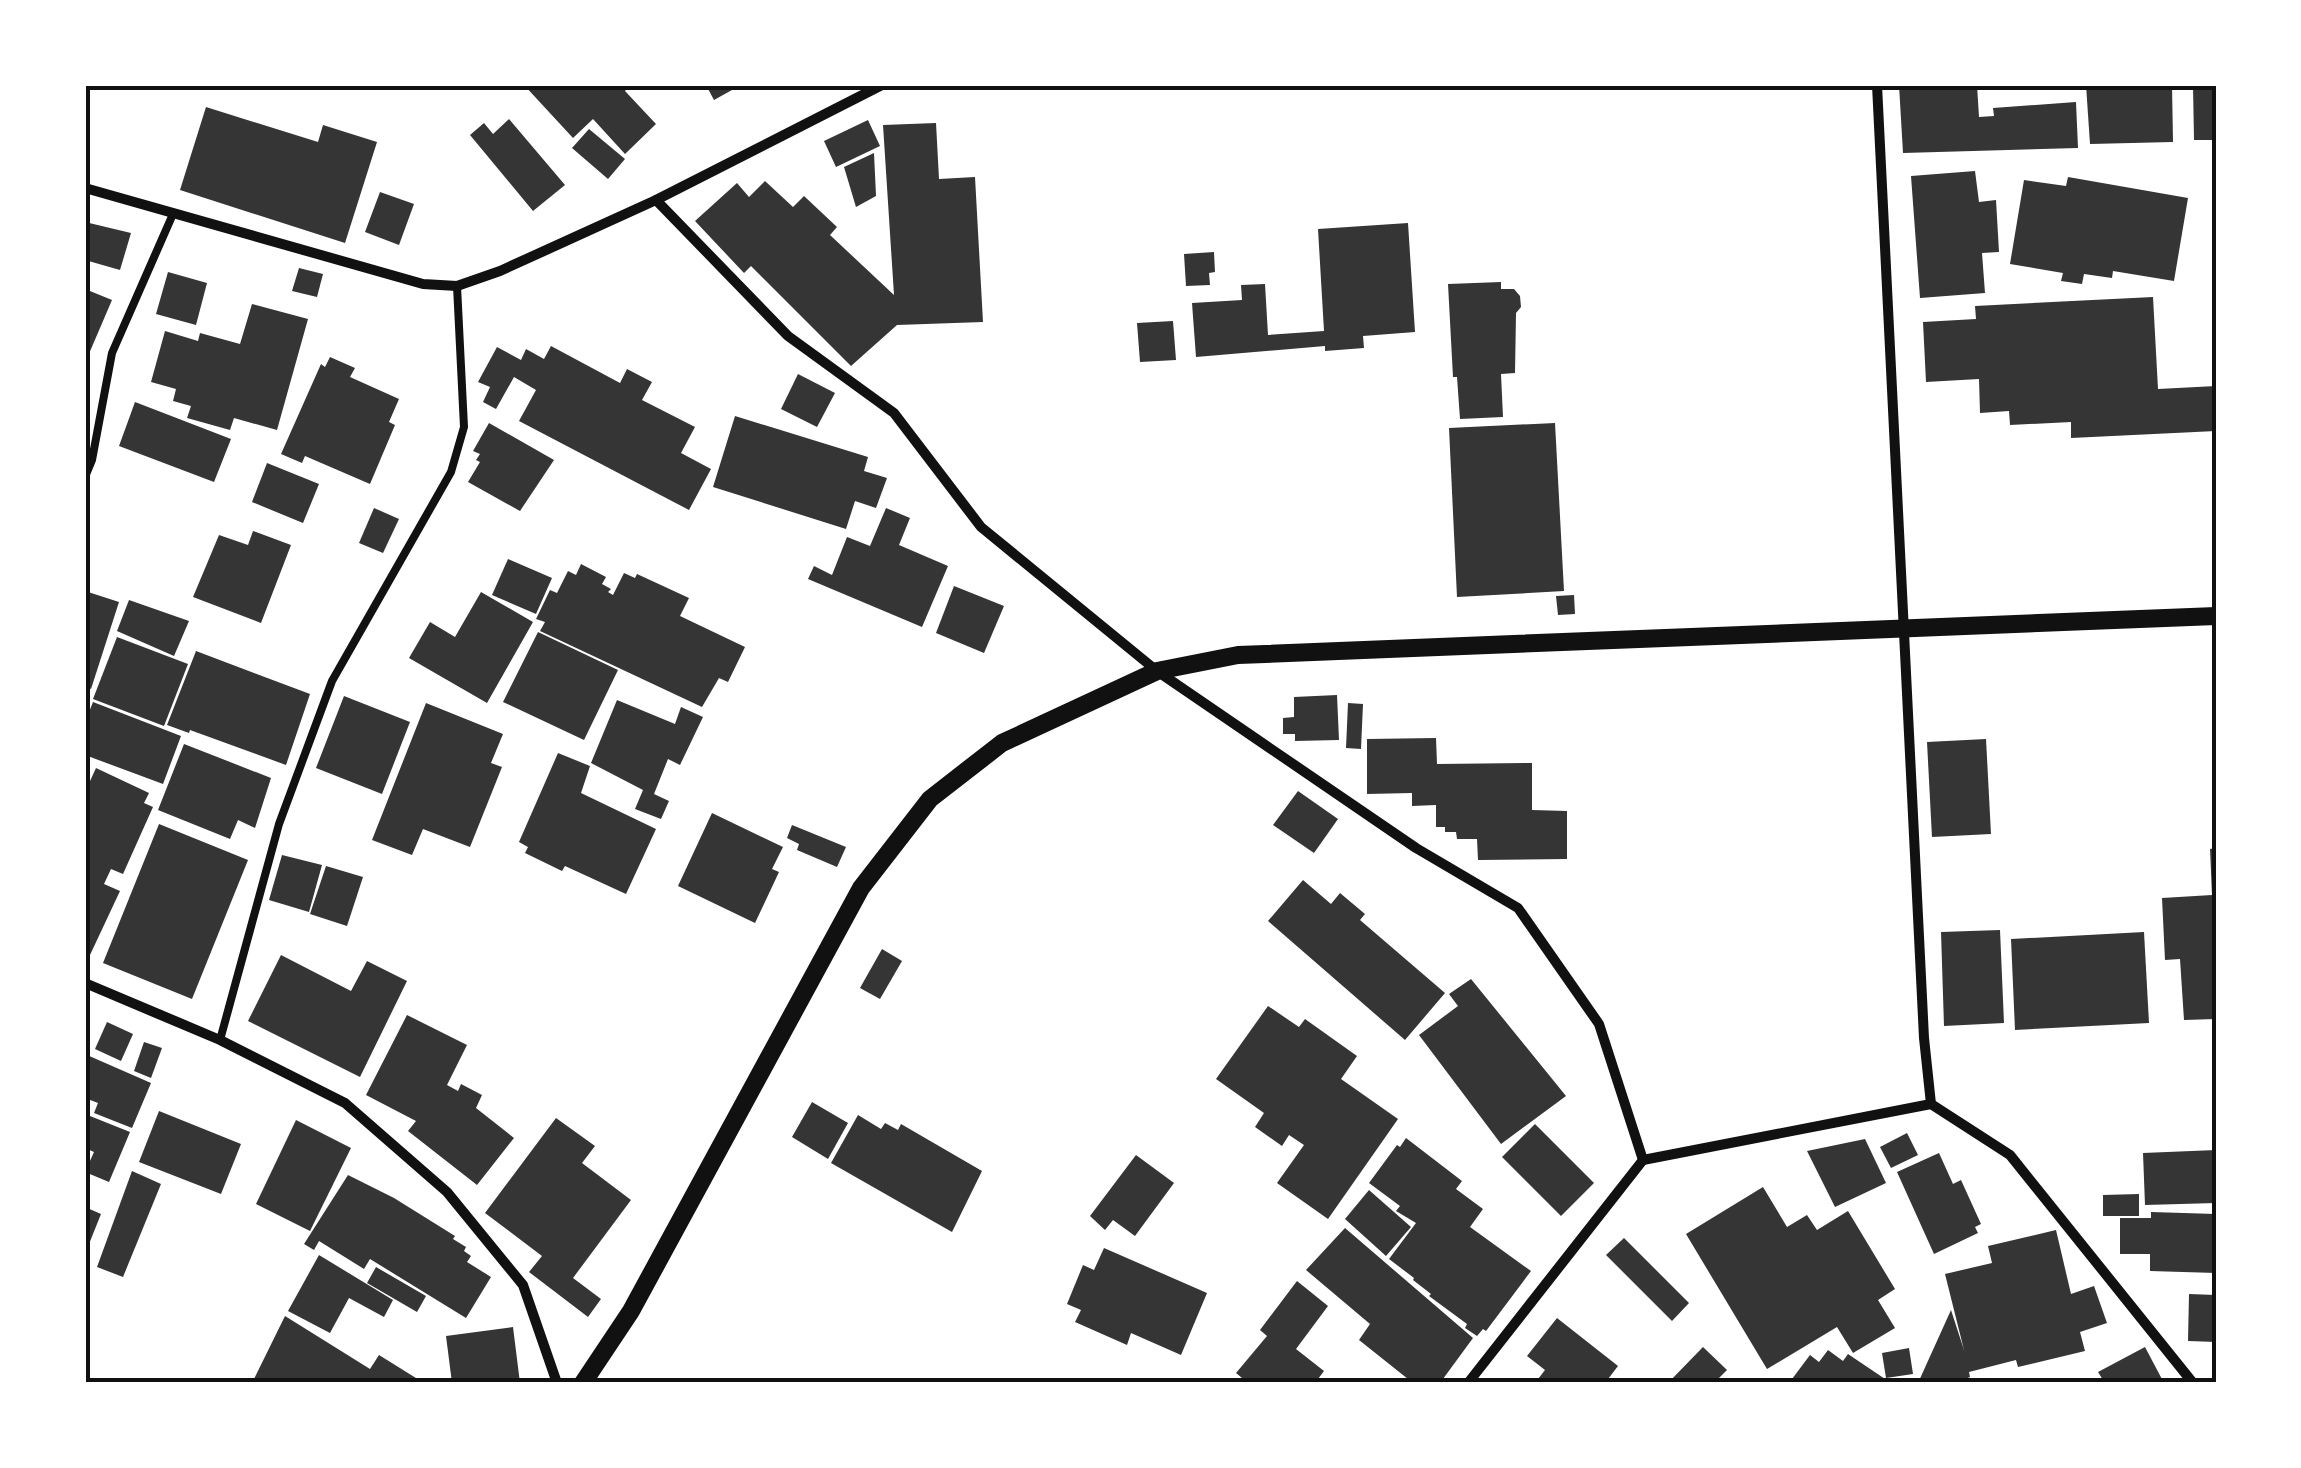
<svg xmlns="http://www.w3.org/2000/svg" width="2301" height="1468" viewBox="0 0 2301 1468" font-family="'Work Sans',sans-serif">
	<rect width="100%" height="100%" fill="#fff"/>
	<g fill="#353535">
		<path d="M524,85H630L625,91L656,124L625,154L593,119L573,138Z"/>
		<path d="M706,85H741L714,100Z"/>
		<path d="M1899,85H1977L1979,117L1994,116L1993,108L2076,102L2078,148L1903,153Z"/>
		<path d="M2086,85H2172L2173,142L2090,144Z"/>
		<path d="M2193,85H2216V140H2194Z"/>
		<path d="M206,107L318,142L323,125L377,142L345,243L180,190Z"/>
		<path d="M509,119L565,185L533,211L470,135L484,123L493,134Z"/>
		<path d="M868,120L880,146L836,167L824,141Z"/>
		<path d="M936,123L939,179L975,177L983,322L897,325L851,366L751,266L744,273L695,221L737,183L749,197L765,181L793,207L804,196L837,227L830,235L894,295L883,125Z"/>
		<path d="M589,129L625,159L608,179L572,148Z"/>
		<path d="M874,153L876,196L856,207L844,167Z"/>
		<path d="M1975,171L1979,202L1996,200L1999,252L1982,253L1985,293L1920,298L1911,176Z"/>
		<path d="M2068,177L2188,198L2174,281L2113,271L2112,278L2084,274L2082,284L2061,281L2063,273L2010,264L2024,180L2066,186Z"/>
		<path d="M380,192L414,204L399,245L365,232Z"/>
		<path d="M85,222L131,233L120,270L85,260Z"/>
		<path d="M1408,223L1415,332L1363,336L1364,348L1325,351V346L1196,357L1192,303L1242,300L1241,285L1265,284L1268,335L1324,331L1318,229Z"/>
		<path d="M1214,252L1215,272L1209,273L1210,285L1186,286L1184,254Z"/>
		<path d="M299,268L323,274L317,297L292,291Z"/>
		<path d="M168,272L207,283L196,325L156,314Z"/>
		<path d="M1501,282V289H1514L1520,296L1521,307L1516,313L1515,373L1501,374L1503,417L1460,419L1457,377H1453L1448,284Z"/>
		<path d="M85,289L112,300L85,363Z"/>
		<path d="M2153,297L2158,389L2216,386V431L2071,438V422L2010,425L2009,411L1980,413L1979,379L1926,382L1923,322L1976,319L1975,306Z"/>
		<path d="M252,304L308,319L277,430L234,418L230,430L187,418L191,406L173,401L176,389L151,382L165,331L198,341L200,333L240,344Z"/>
		<path d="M1173,321L1176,360L1140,362L1137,323Z"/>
		<path d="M551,346L620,383L627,369L652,382L642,400L695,427L681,453L711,469L689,510L519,421L536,390L514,377L496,409L483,402L490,387L478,382L497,347L521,360L526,349L544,359Z"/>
		<path d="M330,357L355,368L350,377L399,399L389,422L395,425L370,484L305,456L302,463L281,454L321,364L325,367Z"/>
		<path d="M798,374L835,393L817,427L781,409Z"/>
		<path d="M135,402L231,439L214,482L119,446Z"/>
		<path d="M735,416L868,457L864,471L887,478L876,508L855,501L846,529L713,487Z"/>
		<path d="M489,423L554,460L520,511L468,482L480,462L476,460L480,454L473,451Z"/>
		<path d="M1555,423L1564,591L1457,597L1449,428Z"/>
		<path d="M267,463L319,484L303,523L252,502Z"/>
		<path d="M374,508L399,519L383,553L359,543Z"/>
		<path d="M886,508L910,518L899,545L948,566L922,627L808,579L814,566L832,575L847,537L870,546Z"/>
		<path d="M253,531L291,545L261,623L193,597L219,535L248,545Z"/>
		<path d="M508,559L552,578L536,614L492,595Z"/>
		<path d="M581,564L606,577L602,584L611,589L608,592L613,595L624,573L635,578L637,574L689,598L680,616L745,647L728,682L719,678L702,707L540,631L545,622L536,619L550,590L557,593L568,571L576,575Z"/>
		<path d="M954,586L1004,606L984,653L936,633Z"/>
		<path d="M85,591L119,602L91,689L85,686Z"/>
		<path d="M481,592L533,622L487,703L409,658L430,622L455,637Z"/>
		<path d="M1574,595L1575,614L1558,615L1556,596Z"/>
		<path d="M129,600L189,621L174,656L117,631Z"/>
		<path d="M538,632L618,670L584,740L503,702Z"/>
		<path d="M117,637L188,664L164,726L93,699Z"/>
		<path d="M196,651L310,694L286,765L190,730L189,733L167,725Z"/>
		<path d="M1337,695L1339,740L1295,741V734H1283V718L1294,717V697Z"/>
		<path d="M344,696L410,722L382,794L316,768Z"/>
		<path d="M617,700L675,724L681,707L703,717L680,765L668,759L654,794L669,801L661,819L635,809L643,790L591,763Z"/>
		<path d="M93,702L181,736L163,784L85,755V722Z"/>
		<path d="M426,703L503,734L491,763L502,767L470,847L423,829L412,855L372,840Z"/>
		<path d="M1348,703L1363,704L1361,749L1346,748Z"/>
		<path d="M1436,738L1437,764L1532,763V810L1567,811V859L1478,860L1477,839H1457L1456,832H1445V827H1436V805L1412,806V793L1367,794V739Z"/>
		<path d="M1986,739L1991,834L1932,837L1927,742Z"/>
		<path d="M184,744L271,778L255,828L238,820L230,839L158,810Z"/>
		<path d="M558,753L590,766L581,793L656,829L626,894L565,866L562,871L525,853L528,847L519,842Z"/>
		<path d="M96,768L149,793L144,803L153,807L123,874L111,869L104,884L120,891L90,955L85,953V792Z"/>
		<path d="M1298,791L1338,819L1314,853L1273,825Z"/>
		<path d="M712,813L783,847L772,869L779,872L755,923L678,886Z"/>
		<path d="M159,824L248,860L192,999L103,963Z"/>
		<path d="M792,825L846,847L837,867L797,850L799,844L787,838Z"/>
		<path d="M2216,848V1019L2184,1020L2180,959L2165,960L2162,898L2212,895L2210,849Z"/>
		<path d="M282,855L322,865L309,912L269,900Z"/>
		<path d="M326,866L363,877L347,926L310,914Z"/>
		<path d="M1303,880L1331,904L1340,893L1365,914L1360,920L1445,993L1405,1040L1268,921Z"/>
		<path d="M2000,930L2004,1023L1944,1026L1941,932Z"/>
		<path d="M2144,932L2149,1023L2015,1030L2011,939Z"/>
		<path d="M882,949L902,961L880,999L860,988Z"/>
		<path d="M281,955L351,991L367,961L407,981L360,1077L248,1021Z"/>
		<path d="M1471,979L1566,1096L1501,1144L1419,1035L1458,1006L1449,994Z"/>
		<path d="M1268,1006L1299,1027L1305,1019L1357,1056L1341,1079L1398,1119L1328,1219L1277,1183L1304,1145L1289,1135L1282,1146L1255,1127L1264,1113L1216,1079Z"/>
		<path d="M407,1015L467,1045L447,1085L458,1091L461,1084L482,1095L476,1108L514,1138L477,1185L408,1131L416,1121L366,1095Z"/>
		<path d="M107,1022L133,1034L121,1061L95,1049Z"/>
		<path d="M144,1042L162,1048L151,1078L134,1071Z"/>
		<path d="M87,1055L151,1083L132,1128L94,1113L98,1103L85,1098Z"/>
		<path d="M812,1102L848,1123L828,1159L792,1137Z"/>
		<path d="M159,1111L241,1144L221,1194L139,1162Z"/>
		<path d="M858,1115L881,1129L885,1123L898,1130L901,1124L982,1171L952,1232L831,1163Z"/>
		<path d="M90,1116L130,1132L109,1182L85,1172L94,1152L85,1148V1128Z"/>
		<path d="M556,1118L595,1146L582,1163L631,1200L573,1278L601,1299L588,1317L529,1272L542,1256L485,1213Z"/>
		<path d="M296,1120L351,1148L310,1231L256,1204Z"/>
		<path d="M1535,1124L1594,1183L1561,1216L1502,1157Z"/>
		<path d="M1907,1133L1918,1155L1891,1168L1880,1147Z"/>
		<path d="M1406,1138L1462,1181L1456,1189L1483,1209L1470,1227L1531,1271L1486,1331L1483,1329L1477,1336L1465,1328L1467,1324L1429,1296L1431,1294L1413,1280L1414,1278L1389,1259L1416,1223L1396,1211L1400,1206L1369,1183L1397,1145L1400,1147Z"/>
		<path d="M1865,1139L1886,1183L1835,1207L1807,1151Z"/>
		<path d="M2216,1150V1203L2145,1205L2143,1153Z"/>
		<path d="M1939,1153L1953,1184L1961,1180L1981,1224L1975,1227L1978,1233L1934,1254L1897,1172Z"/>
		<path d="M1136,1155L1174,1183L1135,1236L1113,1220L1105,1230L1090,1216Z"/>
		<path d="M132,1171L161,1184L123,1277L97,1267Z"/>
		<path d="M348,1175L394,1198L455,1236L453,1239L466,1247L464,1251L471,1256L467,1262L491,1277L466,1318L370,1259L364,1269L319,1241L314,1250L304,1244Z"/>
		<path d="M1763,1187L1787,1227L1807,1215L1817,1230L1848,1211L1895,1289L1878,1300L1895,1328L1853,1353L1837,1327L1767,1369L1686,1234Z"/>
		<path d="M1369,1190L1411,1227L1386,1256L1345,1219Z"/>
		<path d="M2139,1194V1216H2103V1195Z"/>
		<path d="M85,1207L101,1214L85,1254Z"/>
		<path d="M2151,1212L2216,1214V1273L2150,1271V1254H2120V1218H2151Z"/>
		<path d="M1345,1228L1473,1338L1440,1383H1413L1359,1340L1370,1324L1306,1270Z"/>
		<path d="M2056,1230L2071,1294L2094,1286L2107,1323L2080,1332L2085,1351L2018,1367L2016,1360L1969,1372L1970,1377L1956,1383H1918L1951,1310L1964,1350L1945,1274L1992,1263L1988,1246Z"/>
		<path d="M1624,1238L1689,1303L1672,1321L1606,1255Z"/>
		<path d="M1104,1248L1207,1293L1181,1355L1131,1333L1127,1345L1075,1322L1081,1310L1067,1304L1083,1265L1094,1270Z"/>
		<path d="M319,1255L393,1300L384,1317L349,1298L330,1333L288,1311Z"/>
		<path d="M376,1267L426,1296L417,1312L367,1283Z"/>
		<path d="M1297,1281L1328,1306L1296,1349L1324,1371L1315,1383H1248L1236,1373L1267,1336L1260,1330Z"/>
		<path d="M2189,1294L2216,1295V1342L2188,1341Z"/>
		<path d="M285,1316L370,1369L379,1355L424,1383H252Z"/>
		<path d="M1557,1318L1618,1366L1605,1383H1535L1545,1370L1527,1356Z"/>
		<path d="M513,1327L520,1383H452L446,1336Z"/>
		<path d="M1703,1347L1727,1370L1714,1383H1668Z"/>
		<path d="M2145,1347L2164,1383H2097L2103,1380L2098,1372Z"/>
		<path d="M1909,1348L1913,1374L1886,1378L1882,1353Z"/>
		<path d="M1828,1350L1843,1361L1848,1354L1891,1383H1789L1810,1355L1819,1362Z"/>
	</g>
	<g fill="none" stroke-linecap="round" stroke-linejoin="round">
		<g stroke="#111" stroke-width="8">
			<path d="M85,477L92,460L112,353L173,214"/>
			<path d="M220,1040L279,824L332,681L451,472L464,427L457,286"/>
		</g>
		<g stroke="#111" stroke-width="10">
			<path d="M1877,85L1924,1038L1931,1104"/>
			<path d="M85,188L423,284L457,286L500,271L656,200L882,85"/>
			<path d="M656,200L788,336L894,413L981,527L1157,671L1416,848L1518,908L1599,1024L1643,1160L1931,1104L2010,1155L2193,1383"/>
			<path d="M85,983L220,1040L345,1103L447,1192L523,1285L557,1383"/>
			<path d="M1468,1383L1643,1160"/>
		</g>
		<path stroke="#111" stroke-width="18" d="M583,1383L631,1311L861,888L930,799L1002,743L1157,671L1238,655L2216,616"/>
	</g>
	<rect width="2301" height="1468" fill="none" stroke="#ffffff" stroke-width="175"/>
	<rect x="88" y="88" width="2126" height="1292" fill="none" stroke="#111" stroke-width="4"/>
</svg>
